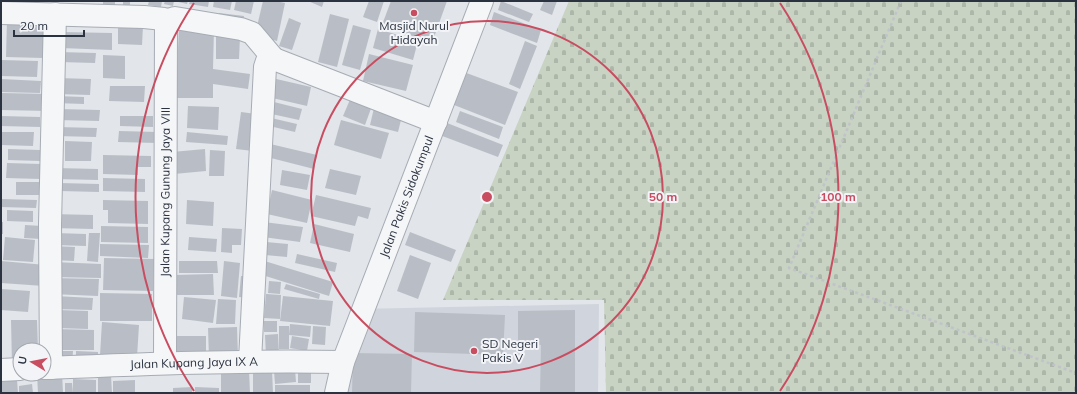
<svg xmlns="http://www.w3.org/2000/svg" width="1077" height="394" viewBox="0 0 1077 394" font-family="Mulish,sans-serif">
	<defs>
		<pattern id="cemetery-stones" width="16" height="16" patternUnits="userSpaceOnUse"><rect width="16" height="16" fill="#c8d3c3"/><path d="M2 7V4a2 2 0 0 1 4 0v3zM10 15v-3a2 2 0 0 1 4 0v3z" fill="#acb6a9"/></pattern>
	</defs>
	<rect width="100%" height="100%" fill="#e2e5ea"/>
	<path fill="#d0d4dc" d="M599,304L598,393H342L358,309Z"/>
	<path fill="url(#cemetery-stones)" d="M569,1H1076V393H606L604,300H443Z"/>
	<g fill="#b9bec6">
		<path d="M11,1H24V3L11,2Z"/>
		<rect x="103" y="1" width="12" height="4"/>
		<rect x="123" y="1" width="7" height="6"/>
		<path d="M149,1H162L161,7L148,5Z"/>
		<path d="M165,1H174L173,6L164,4Z"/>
		<path d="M174,1H188L187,4Z"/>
		<path d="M190,1H209L208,7L189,4Z"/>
		<path d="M214,1H232L230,10L213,7Z"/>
		<path d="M236,1H254L251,14L234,10Z"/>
		<path d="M263,1H275L285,3L277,41L255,35Z"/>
		<path d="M308,1H324L322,7Z"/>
		<path d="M369,1H384L377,22L363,17Z"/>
		<path d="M391,1H447L432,43L382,25Z"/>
		<path d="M501,1L533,14L529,22L498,10Z"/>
		<path d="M544,1H557L552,15L540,10Z"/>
		<path d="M494,12L541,30L537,43L490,25Z"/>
		<path d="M219,13L244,16L243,26L218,23Z"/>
		<path d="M330,14L349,19L337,67L318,62Z"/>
		<path d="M289,18L301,23L292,50L279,46Z"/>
		<path d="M7,20L45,21L43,58L6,57Z"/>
		<path d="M118,25L143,26L142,45L118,44Z"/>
		<path d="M179,25L214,27L213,69L250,74L248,89L213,84V98H176Z"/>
		<path d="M353,25L371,30L360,70L342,65Z"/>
		<path d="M378,29L418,41L413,60L373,48Z"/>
		<path d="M61,32L112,33V50L61,48Z"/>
		<path d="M216,36L240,37L239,59H216Z"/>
		<path d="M525,41L537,46L520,89L509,84Z"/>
		<path d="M59,52L96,53L95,63L59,62Z"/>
		<path d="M369,54L413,65L406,91L363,81Z"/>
		<path d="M103,55L125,56V79L103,78Z"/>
		<path d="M1,60L38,61L37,77L1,76Z"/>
		<path d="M461,71L518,92L505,125L449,103Z"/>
		<path d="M57,78L91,79L90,95L56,94Z"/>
		<path d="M272,78L311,87L307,106L268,97Z"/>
		<path d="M1,79L41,81L40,93L1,92Z"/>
		<path d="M110,86H145L144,102L109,101Z"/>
		<path d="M2,93L48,94V111L1,110Z"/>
		<path d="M352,95L373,103L365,125L343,116Z"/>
		<path d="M56,96L84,97V104L55,103Z"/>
		<path d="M270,101L302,109L299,120L267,113Z"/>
		<path d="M188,106L219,107L218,130L187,128Z"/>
		<path d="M374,108L402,116L398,132L370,125Z"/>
		<path d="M58,109L100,110L99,121L57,120Z"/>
		<path d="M460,111L503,127L499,139L456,122Z"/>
		<path d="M241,112L257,114L253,151L236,149Z"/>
		<path d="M1,116L40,117V127L1,126Z"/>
		<path d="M120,116H153V127L120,126Z"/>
		<path d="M267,117L297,124L295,132L265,125Z"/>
		<path d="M341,120L389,133L381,159L334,145Z"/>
		<path d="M442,121L503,145L498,157L437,134Z"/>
		<path d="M57,127L97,128L96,137L56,136Z"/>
		<path d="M119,131L157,132V143L118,142Z"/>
		<path d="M1,132H34L33,146L1,145Z"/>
		<path d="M187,132L228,136L227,145L186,142Z"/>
		<path d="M65,141L92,142L91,161H65Z"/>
		<path d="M266,143L317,155L314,169L263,156Z"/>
		<path d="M8,149L40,150V161L8,160Z"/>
		<path d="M205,149L206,171L174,174L172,152Z"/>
		<path d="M210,150L225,151L224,176H209Z"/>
		<path d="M103,155L151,156V167H138V175L103,174Z"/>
		<path d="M7,163L41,164L40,179L6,178Z"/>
		<path d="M56,168L98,169V180L55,179Z"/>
		<path d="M330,169L361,176L356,195L325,188Z"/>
		<path d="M282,170L310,175L307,190L280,185Z"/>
		<path d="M103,178L145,179V192L103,191Z"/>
		<rect x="16" y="182" width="25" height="13"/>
		<path d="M60,183L99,184V192L60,191Z"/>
		<path d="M272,190L312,200L307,223L267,214Z"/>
		<path d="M316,195L371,208L368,219L358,216L355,226L311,216Z"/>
		<path d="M2,199L37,200L36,208L1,207Z"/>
		<path d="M103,200L148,201V224L108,223V210H103Z"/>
		<path d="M187,200L214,202L213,226L186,224Z"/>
		<path d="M7,210L33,211V222L7,221Z"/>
		<path d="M52,214L93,215V229L52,228Z"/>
		<rect x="1" y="222" width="2" height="12"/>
		<path d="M264,222L303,227L300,242L263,237Z"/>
		<path d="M314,224L354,234L350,252L310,243Z"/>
		<path d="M25,225L42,226L41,239L24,238Z"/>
		<path d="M101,226L148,227V243L101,242Z"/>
		<path d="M222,228L242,229L241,245H232V253L221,252Z"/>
		<path d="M410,232L456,250L451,262L405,245Z"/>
		<path d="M55,233L86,234V246L55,245Z"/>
		<path d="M89,233H100L98,262L87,261Z"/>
		<path d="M5,237L35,240L33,262L3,260Z"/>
		<path d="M189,237L217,239L216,252L188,250Z"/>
		<path d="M266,242L288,244L287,257L265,255Z"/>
		<path d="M100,244L149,245L148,258L100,256Z"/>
		<path d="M52,246L75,247L74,261L52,260Z"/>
		<path d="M297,254L337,263L335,272L295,263Z"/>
		<path d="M410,255L431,263L418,299L397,291Z"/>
		<path d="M104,258L154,259L153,291L103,290Z"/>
		<path d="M258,259L333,282L329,296L256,273Z"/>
		<path d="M1,261L46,265L44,286L1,283Z"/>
		<path d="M179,261H217L218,273H179Z"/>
		<path d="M224,261L240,263L237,298L221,296Z"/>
		<path d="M53,262L101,264V278L53,277Z"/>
		<path d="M213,274L214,295H175V275Z"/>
		<path d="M241,276L254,277L253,298L239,297Z"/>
		<path d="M52,278L99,279L98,296L51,294Z"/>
		<path d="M269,281L281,282L280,294L268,293Z"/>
		<path d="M286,284L320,294L319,299L284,289Z"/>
		<path d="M1,289L30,291L28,312L1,310Z"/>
		<path d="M100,293L152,294V321H100Z"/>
		<path d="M266,294L281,295L280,319L264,318Z"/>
		<path d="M55,296L93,298L92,310L55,309Z"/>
		<path d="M283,296L333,301L330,326L280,321Z"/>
		<path d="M184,297L216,300L213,323L182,319Z"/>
		<path d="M218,299L236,300L235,324H216Z"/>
		<path d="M58,310L88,311V329L57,328Z"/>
		<path d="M575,310V393H540L541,345L518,344V311Z"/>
		<path d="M415,312L505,315L503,355L414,352Z"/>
		<path d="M11,320H37L38,350H20V365H12Z"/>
		<rect x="264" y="321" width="13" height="11"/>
		<path d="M102,322L139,325L137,357L100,355Z"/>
		<path d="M290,324L311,326L310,337L289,335Z"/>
		<rect x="279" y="326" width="10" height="23"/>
		<path d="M313,326L326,327L325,345L312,344Z"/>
		<path d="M237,327L238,357L209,358L208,328Z"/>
		<path d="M54,329L94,330V350H53Z"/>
		<path d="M278,334L279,355L266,356L265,335Z"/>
		<rect x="169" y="336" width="37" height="23"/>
		<path d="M292,336L309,339L307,351L290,348Z"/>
		<path d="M53,351H73L72,364Z"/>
		<path d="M76,351L98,352V365H76Z"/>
		<path d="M353,353L412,354L411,393H352Z"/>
		<path d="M295,369L296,382L275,384L274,371Z"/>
		<path d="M221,370H249L250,393H221Z"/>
		<path d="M253,370H272L273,393H253Z"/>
		<path d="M62,372L63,393H38L37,374Z"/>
		<path d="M311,372V383H298V373Z"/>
		<path d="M98,376H111L112,393H98Z"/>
		<path d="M73,379L96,380V393H73Z"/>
		<path d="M17,380L18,393H1V382Z"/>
		<path d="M135,380V393H113V381Z"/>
		<path d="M65,383H72L73,393H65Z"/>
		<path d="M32,384L33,393H19V386Z"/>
		<rect x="275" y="385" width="35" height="8"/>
		<path d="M192,387V393H173V388Z"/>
		<path d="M195,387L219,388V393H195Z"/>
	</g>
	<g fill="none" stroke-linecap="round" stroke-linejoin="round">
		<defs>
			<g id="minor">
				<path d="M1,13L144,17L164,19L166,21"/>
				<path d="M166,21L175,18L241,29L252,33L274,59"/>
				<path d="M250,361L265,67L267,61L270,58L274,59L436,122"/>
				<path id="s1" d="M165,363L166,21"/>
				<path id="s2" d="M44,368C144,364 243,360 343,362"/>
				<path d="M51,368L50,224L55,14"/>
				<path d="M1,370L20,369"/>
			</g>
			<g id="tertiary">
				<path id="s3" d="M336,393L343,362L482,1"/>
			</g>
		</defs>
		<use href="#minor" stroke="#a7acb4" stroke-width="24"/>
		<use href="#tertiary" stroke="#a7acb4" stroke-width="24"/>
		<path stroke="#c0c3c8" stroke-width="2.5" stroke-dasharray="3 3" stroke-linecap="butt" d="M901,1L789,268L1076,373"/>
		<use href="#minor" stroke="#f5f6f8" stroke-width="22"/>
		<use href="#tertiary" stroke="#f5f6f8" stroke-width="22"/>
	</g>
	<g fill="none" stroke="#c94d61" stroke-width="2">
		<circle cx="487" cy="197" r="176"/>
		<path d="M194 391A351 351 0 0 1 194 3M780 3A351 351 0 0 1 780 391"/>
	</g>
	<g fill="#c94d61" stroke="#f2f4f7" stroke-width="1.5">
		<circle cx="414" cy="13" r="4"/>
		<circle cx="474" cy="351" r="4"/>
	</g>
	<g text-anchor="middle" stroke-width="4" stroke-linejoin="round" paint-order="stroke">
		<g font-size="12" fill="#2b3341" stroke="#f2f4f7">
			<text x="414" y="30">Masjid Nurul<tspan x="414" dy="14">Hidayah</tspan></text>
			<text x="482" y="348" text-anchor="start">SD Negeri<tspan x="482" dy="14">Pakis V</tspan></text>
		</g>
		<g font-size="12" fill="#2b3341" stroke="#f2f4f7">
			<text dy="4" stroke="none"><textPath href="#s1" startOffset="171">Jalan Kupang Gunung Jaya VIII</textPath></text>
			<text dy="4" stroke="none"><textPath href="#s3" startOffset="209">Jalan Pakis Sidokumpul</textPath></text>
			<text dy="4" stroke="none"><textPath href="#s2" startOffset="150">Jalan Kupang Jaya IX A</textPath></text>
		</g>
	</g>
	<circle cx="487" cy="197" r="6" fill="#c94d61" stroke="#f2f4f7" stroke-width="2"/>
	<g font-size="12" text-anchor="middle" font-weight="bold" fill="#c94d61" stroke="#f2f4f7" stroke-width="4" stroke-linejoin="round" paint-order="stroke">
		<text x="663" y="201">50 m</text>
		<text x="838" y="201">100 m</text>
	</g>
	<rect width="1077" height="394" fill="none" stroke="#2b3341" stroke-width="4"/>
	<g transform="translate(32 362) rotate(280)"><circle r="19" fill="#f2f4f7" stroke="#a2a7ae"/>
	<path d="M0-3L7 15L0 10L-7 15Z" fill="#c94d61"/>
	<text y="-6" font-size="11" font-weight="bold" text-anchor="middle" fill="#2b3341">U</text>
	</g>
	<path d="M14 30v6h70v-6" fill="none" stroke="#2b3341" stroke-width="2"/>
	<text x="20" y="30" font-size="12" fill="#2b3341" stroke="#f2f4f7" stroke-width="3" paint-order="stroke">20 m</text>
</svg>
